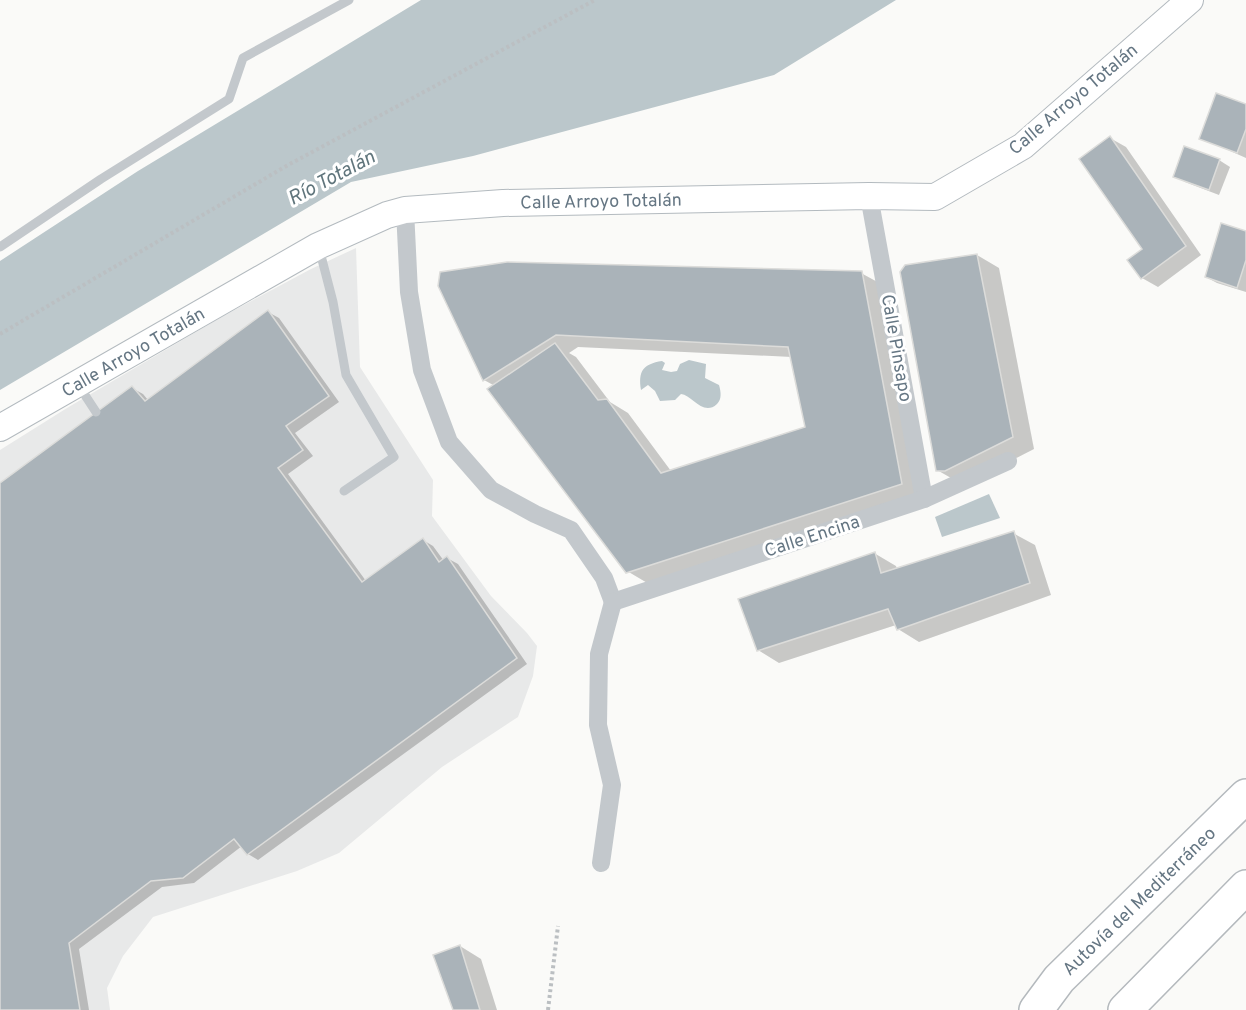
<svg xmlns="http://www.w3.org/2000/svg" width="1246" height="1010" viewBox="0 0 1246 1010" font-family="Overpass,sans-serif">
	<rect width="100%" height="100%" fill="#fafaf8"/>
	<path fill="#e8e9e9" d="M356,248L360,367L433,480L432,516L491,596L527,633L537,646L533,676L518,717L442,767L339,853L297,871L153,917L123,956L107,988L110,1010H0V450L67,408L223,316L311,269Z"/>
	<g fill="#bbc7cb">
		<path d="M421,0H896L774,75L473,156L351,182L0,390V261L138,171Z"/>
		<path d="M689,360L706,364L705,378L719,385C721,392 722,399 717,404C703,417 692,395 681,394L675,400L660,401L655,391L648,385L641,390C638,371 643,364 662,361L665,363L662,370L671,372L677,371L680,364Z"/>
		<path d="M989,494L1000,518L942,537L935,517Z"/>
	</g>
	<g fill="#0003" fill-rule="evenodd">
		<path d="M1246,106V158L1201,138Z"/>
		<path d="M1110,138L1126,147L1201,255L1158,287L1142,278L1145,250Z"/>
		<path d="M1219,160L1230,167L1219,195L1185,182L1175,176Z"/>
		<path d="M1246,233V292L1217,283L1206,277Z"/>
		<path d="M977,255L999,268L1034,449L967,483L958,482L937,470Z"/>
		<path d="M861,273L883,285L922,496L649,584L627,571L495,386L484,380L439,286ZM578,347L792,357L807,428L671,471L628,413L610,402L576,357L569,353Z"/>
		<path d="M268,312L279,318L339,402L295,433L313,456L288,474L366,581L423,540L433,546L444,561L447,558L458,564L527,664L258,860L248,854L242,846L194,883L162,887L79,949L89,1010H0V485L132,388L143,394L148,400Z"/>
		<path d="M1013,533L1035,545L1051,595L919,642L898,629L896,625L779,663L758,650L874,553L896,566L897,569Z"/>
		<path d="M460,946L481,959L497,1010H454Z"/>
	</g>
	<g fill="#aab3b9" stroke="#dcdcda" stroke-width="1.5">
		<path d="M1216,93L1246,104V129L1237,153L1199,139Z"/>
		<path d="M1110,136L1186,246L1141,279L1127,260L1142,249L1079,159Z"/>
		<path d="M1184,146L1220,159L1209,190L1173,177Z"/>
		<path d="M1221,223L1246,231V260L1237,288L1205,277Z"/>
		<path d="M977,254L1013,437L945,471H936L900,272L905,265Z"/>
		<path d="M507,262L862,271L902,484L626,573L487,389L555,343L598,400L607,399L661,473L805,427L788,347L556,335L483,381L438,286L440,272Z"/>
		<path d="M268,310L329,396L286,426L303,450L278,468L362,582L423,538L439,562L447,556L517,658L247,855L234,839L183,878L151,881L69,943L80,1010H0V483L132,386L145,401Z"/>
		<path d="M1014,531L1030,583L897,630L888,609L757,651L738,599L875,552L881,573Z"/>
		<path d="M460,945L480,1010H453L433,955Z"/>
	</g>
	<g fill="none" stroke-linecap="round" stroke-linejoin="round">
		<defs>
			<path id="secondary" d="M0,428L318,246L387,215L405,210L503,203L869,196L935,197L1023,146L1190,0"/>
			<g id="highway">
				<path d="M1036,1010L1059,979L1246,796"/>
				<path d="M1125,1010L1246,887"/>
			</g>
		</defs>
		<use href="#secondary" stroke="#b3babf" stroke-width="28"/>
		<use href="#highway" stroke="#b4b9bd" stroke-width="36"/>
		<g stroke="#bbbfc2" stroke-width="4" stroke-dasharray="3 3" stroke-linecap="butt">
			<path d="M0,334L288,165L595,0"/>
			<path d="M548,1010L558,926"/>
		</g>
		<g stroke="#c3c8cc" stroke-width="9">
			<path d="M0,247L101,179L229,99L243,58L349,0"/>
			<path d="M319,248L333,302L346,375L394,457L344,491"/>
			<path d="M79,386L96,412"/>
		</g>
		<g stroke="#c3c8cc" stroke-width="18">
			<path d="M869,196L924,499"/>
			<path d="M405,210L409,292L422,370L449,442L491,490L535,514L571,530L604,578L613,602"/>
			<path d="M613,602L924,499L1008,461"/>
			<path d="M601,863L612,785L598,725L599,654L613,602"/>
		</g>
		<use href="#secondary" stroke="#fff" stroke-width="26"/>
		<use href="#highway" stroke="#fff" stroke-width="33"/>
	</g>
	<g text-anchor="middle" stroke-width="6" stroke-linejoin="round" paint-order="stroke">
		<g font-size="18" fill="#657683" stroke="#fff">
			<text transform="translate(1073 99) rotate(-40)" y="6">Calle Arroyo Totalán</text>
			<text transform="translate(601 201) rotate(-1)" y="6">Calle Arroyo Totalán</text>
			<text transform="translate(897 348) rotate(80)" y="6">Calle Pinsapo</text>
			<text transform="translate(133 352) rotate(-30)" y="6">Calle Arroyo Totalán</text>
			<text transform="translate(812 536) rotate(-18)" y="6">Calle Encina</text>
			<text transform="translate(1139 901) rotate(-44)" y="6">Autovía del Mediterráneo</text>
		</g>
		<g font-size="20" font-style="italic" fill="#60757c" stroke="#fff">
			<text transform="translate(331 177) rotate(-28)" y="7">Río Totalán</text>
		</g>
	</g>
</svg>
